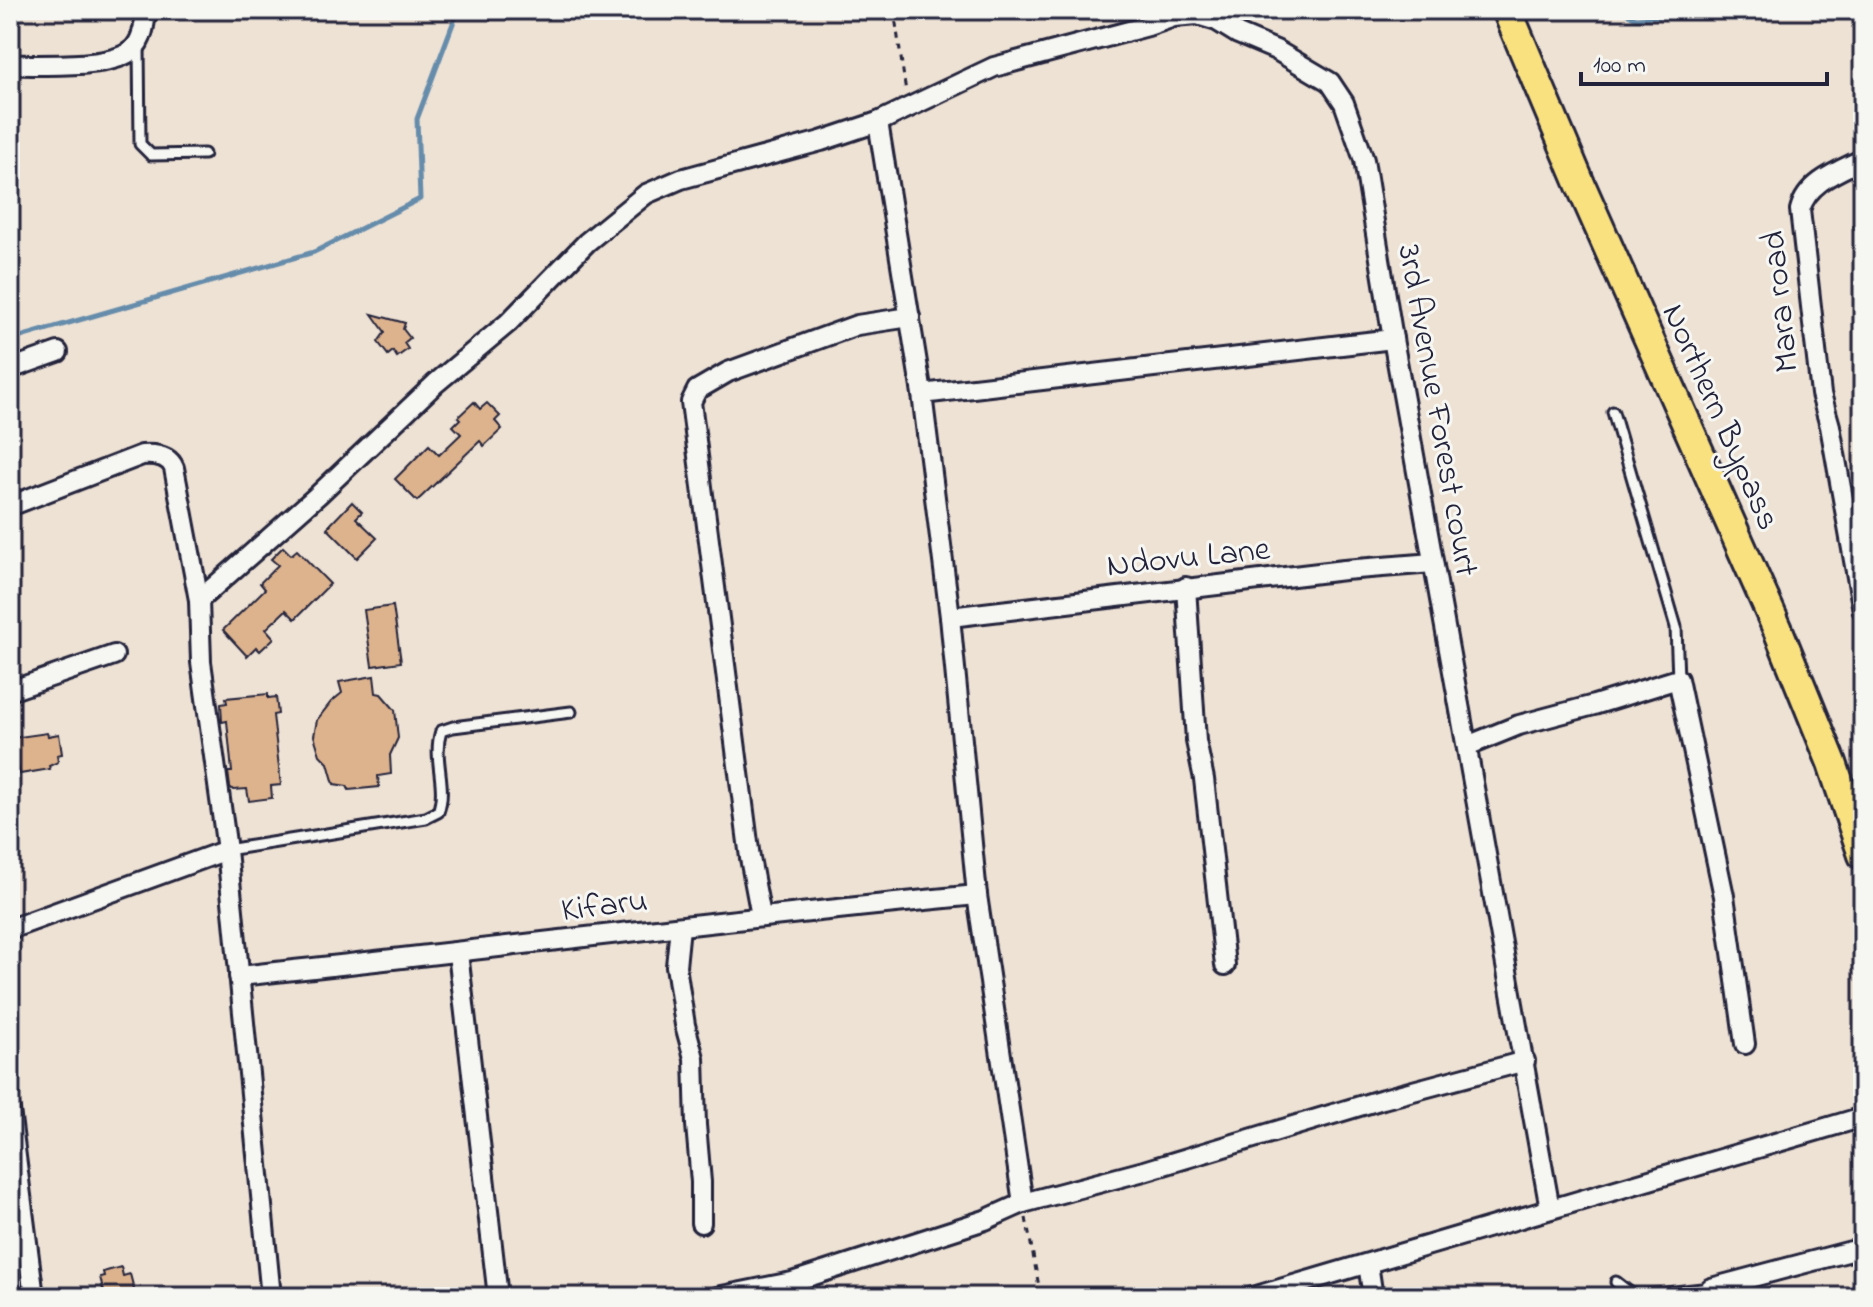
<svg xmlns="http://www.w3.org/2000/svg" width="1873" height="1307" viewBox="0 0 1873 1307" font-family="'Indie Flower',sans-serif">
	<rect width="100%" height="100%" fill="#eee2d4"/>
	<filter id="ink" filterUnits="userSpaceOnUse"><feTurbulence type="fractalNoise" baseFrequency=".0125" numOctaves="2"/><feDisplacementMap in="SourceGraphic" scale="16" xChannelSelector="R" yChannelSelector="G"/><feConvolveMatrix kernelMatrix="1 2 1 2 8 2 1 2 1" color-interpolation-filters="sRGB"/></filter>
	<g filter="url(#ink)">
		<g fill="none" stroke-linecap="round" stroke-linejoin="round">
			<g stroke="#668cab" stroke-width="5">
				<path d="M1620,10L1636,18L1751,10"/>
				<path d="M10,340L314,252L420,199L417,119L458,10"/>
			</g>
		</g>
		<g fill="#ddb38d" stroke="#22223b" stroke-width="2">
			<path d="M372,314L405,323L403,329L410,338L404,343L408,349L397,357L393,351L388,355L378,342L385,332Z"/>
			<path d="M474,402L480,409L487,403L500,416L495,421L502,429L484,446L480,441L417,501L395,479L429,445L439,455L461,434L453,426L460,419L458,417Z"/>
			<path d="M352,502L362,512L356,518L377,538L357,558L327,528Z"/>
			<path d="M283,547L291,555L297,550L330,584L295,619L286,610L266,629L274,638L260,651L256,647L247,656L223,630L265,589L260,583L278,565L271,559Z"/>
			<path d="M393,606L401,662L372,666L364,610Z"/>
			<path d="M374,676L376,693L381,694L395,710L398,738L390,755L391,774L378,776L379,787L349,790L347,786L334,784L328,763L320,755L314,736L317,720L331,702L342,693L339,682Z"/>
			<path d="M268,694V698L276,697L278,714L273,715L281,785L271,786L272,798L249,801L247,789L233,790L230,787L228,772H232L227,721L222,722L221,704L227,703L226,698Z"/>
			<path d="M47,733L48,736L59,734L62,754L57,755L58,762L49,766L50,769L20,774L12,738Z"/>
			<path d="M121,1267L123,1276L130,1274L136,1297H105L100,1277L104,1276L103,1272Z"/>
		</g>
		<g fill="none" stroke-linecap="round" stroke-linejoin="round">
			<defs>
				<g id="service">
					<path d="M139,45L140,144L151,155L204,154"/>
					<path d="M1613,412L1676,627L1678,679"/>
					<path d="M227,850L426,818L438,812C448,786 432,759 441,731L453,727L571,712"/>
					<path d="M1616,1282L1630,1293L1639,1296L1711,1288"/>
				</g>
				<g id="minor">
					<path d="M10,65C39,64 111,69 132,50C143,41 145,23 146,10"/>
					<path d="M878,122L922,394L950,617L977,895L1023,1203"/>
					<path d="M1863,159C1839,171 1807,182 1800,210L1821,394L1830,426L1863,611"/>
					<path d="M10,369L58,352"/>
					<path d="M922,394L1393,339"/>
					<path d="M10,506L142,455C155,454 169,455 174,468L199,600L201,662L227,850L271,1297"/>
					<path d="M1186,587L1196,741L1204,779L1225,965"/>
					<path d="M199,600L318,495L436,383L508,323L587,242L646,194L681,179L821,141L878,122L994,67L1148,26L1174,17L1197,15L1217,21L1238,34L1276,50L1330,82L1344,103L1364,160L1393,339L1550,1209"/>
					<path d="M950,617L1344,570L1433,563"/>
					<path d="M10,691L114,655"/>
					<path d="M1467,746L1519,725L1594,705L1678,679L1724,896L1745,1044"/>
					<path d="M761,916L750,858L691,402L697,390L728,372L857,325L910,317"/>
					<path d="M680,927L676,966L685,1025L694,1058L696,1125L701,1182V1223"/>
					<path d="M10,929L227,850"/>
					<path d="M458,953L498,1297"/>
					<path d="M239,976C485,950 731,918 977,895"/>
					<path d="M10,1110L34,1297"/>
					<path d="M1368,1264L1373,1297"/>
					<path d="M717,1297L792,1282L985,1220L1023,1203L1144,1171L1383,1099L1525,1061"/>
					<path d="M1253,1297L1863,1117"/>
					<path d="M1711,1297V1288L1851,1251"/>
				</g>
				<path id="primary" d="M1507,10L1581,186L1778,630L1832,763L1863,855"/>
			</defs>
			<use href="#service" stroke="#22223b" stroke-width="15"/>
			<use href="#minor" stroke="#22223b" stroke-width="24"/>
			<use href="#primary" stroke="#22223b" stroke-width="34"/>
			<g stroke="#22223b" stroke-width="3" stroke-dasharray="6 6" stroke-linecap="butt">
				<path d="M894,10L906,92"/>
				<path d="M1026,1218L1041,1297"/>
			</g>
			<use href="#service" stroke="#f6f6f2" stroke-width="9"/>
			<use href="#minor" stroke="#f6f6f2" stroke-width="18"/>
			<use href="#primary" stroke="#fae180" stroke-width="28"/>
		</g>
	</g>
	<g text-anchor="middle" stroke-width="6" stroke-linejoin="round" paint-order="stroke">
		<g font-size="34" fill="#22223b" stroke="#f6f6f2">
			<text transform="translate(1778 302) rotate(-96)" y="12">Mara road</text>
			<text transform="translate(1440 410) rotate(80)" y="12">3rd Avenue Forest court</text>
			<text transform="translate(1723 416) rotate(66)" y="12">Northern Bypass</text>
			<text transform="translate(1188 555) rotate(-6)" y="12">Ndovu Lane</text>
			<text transform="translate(604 903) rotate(-7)" y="12">Kifaru</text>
		</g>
	</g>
	<rect width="1873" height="1307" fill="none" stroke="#f6f6f2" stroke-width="40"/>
	<rect x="20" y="20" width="1833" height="1267" fill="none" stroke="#22223b" stroke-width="3" filter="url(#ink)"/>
	<path d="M1581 72v12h246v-12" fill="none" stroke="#22223b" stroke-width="4"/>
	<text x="1593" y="72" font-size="24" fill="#22223b" stroke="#f6f6f2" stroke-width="6" paint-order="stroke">100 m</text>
</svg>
